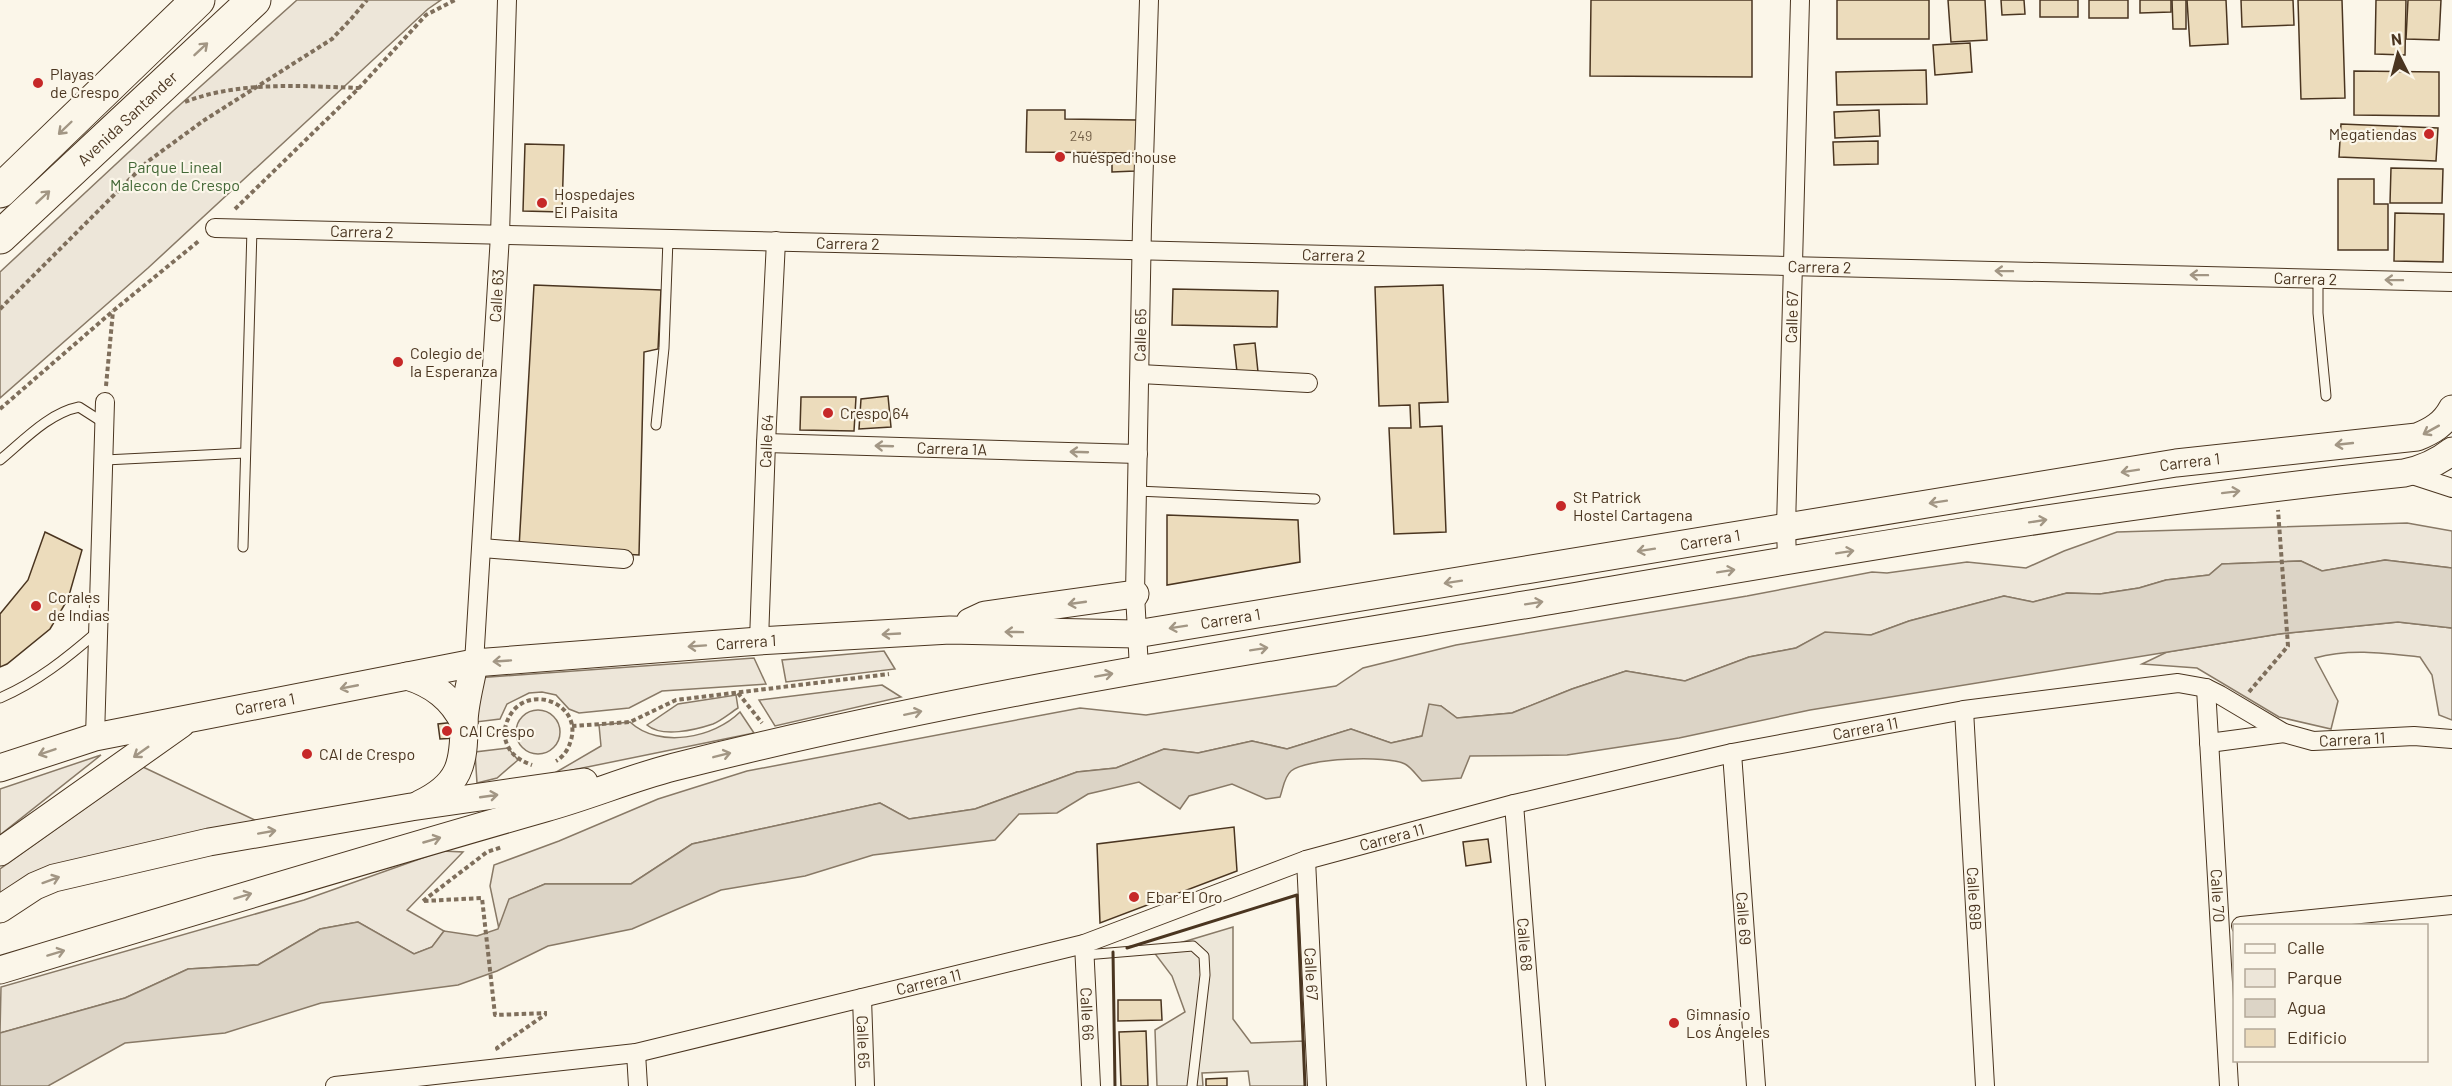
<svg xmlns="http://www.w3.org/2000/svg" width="2452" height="1086" viewBox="0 0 2452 1086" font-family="Barlow,sans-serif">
	<rect width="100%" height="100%" fill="#fbf6e9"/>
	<g fill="#ede6d9" stroke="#887966" stroke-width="1.5">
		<path d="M297,0H441L428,9L148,268L0,398V272L173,111Z"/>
		<path d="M2407,523L2452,531V568L2385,560L2322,571L2301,561L2222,564L2209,575L2166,580L2139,588L2100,594L2067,593L2033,602L2004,596L1909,621L1871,635L1825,633L1796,648L1749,657L1685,681L1626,671L1572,689L1512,713L1457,718L1441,706L1422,736L1391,743L1351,729L1287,749L1252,741L1198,753L1164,749L1116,768L1077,772L975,809L909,819L880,803L692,844L631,884H545L510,899L499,929L490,886L494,865L559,841L658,799L747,771L1080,708L1146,715L1336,686L1363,668L1456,645L1747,596L1872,572L1887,573L1967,562L2026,568L2064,551L2117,532Z"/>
		<path d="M2398,622L2452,628V720L2439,715L2432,675L2420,657C2385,653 2349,648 2315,658L2338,701L2331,729L2279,717L2197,668L2142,664L2167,652L2279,634Z"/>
		<path d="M884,651L895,669L786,682L782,660Z"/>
		<path d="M754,658L766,684L662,691L629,708L579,713L569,709L556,695L542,692L529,693L507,704L500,719L476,722V678Z"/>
		<path d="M882,685L901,697L775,726L759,700Z"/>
		<path d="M736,695L738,708C730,713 722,720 713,724C695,730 662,738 647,725L678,704Z"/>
		<circle cx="538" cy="732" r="22"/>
		<path d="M740,712L754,733L553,774L601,746L599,725L630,722C659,749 714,738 740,712Z"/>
		<path d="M508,748L518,760L497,778L477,783L475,752Z"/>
		<path d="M101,755L0,835V789Z"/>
		<path d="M143,767L259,822L0,894V869Z"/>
		<path d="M442,851L463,852L407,910L444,931L432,947L414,954L358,922L320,929L258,965L188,969L125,998L0,1033L1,987L304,900Z"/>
	</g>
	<path fill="#ede7d9" stroke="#887966" stroke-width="1.5" d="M1233,927V1019L1251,1043L1304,1041L1305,1086H1250L1248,1071L1202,1073L1203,1086H1157L1155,1030L1185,1012L1172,976L1153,951Z"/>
	<path fill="#dcd4c6" stroke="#887966" stroke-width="1.5" d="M2385,560L2452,568V628L2398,622L2279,634L1810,710L1679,738L1567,755L1470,756L1461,778L1422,781C1417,776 1411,767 1405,764C1388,755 1305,758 1291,771C1284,777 1283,789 1280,797L1266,799L1232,784L1189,796L1180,809L1139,782L1088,794L1057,813L1019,814L995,840L873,855L805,876L721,890L632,929L548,946L497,971L458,985L321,1003L225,1033L125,1043L48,1086H0V1033L125,998L188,969L258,965L320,929L358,922L414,954L432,947L444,931L477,936L498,929L509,899L545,884H631L692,844L880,803L909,819L975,809L1077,772L1116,768L1164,749L1198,753L1252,741L1287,749L1351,729L1391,743L1422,736L1429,704L1441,706L1457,718L1512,713L1572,689L1626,671L1685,681L1749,657L1796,648L1825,632L1871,635L1909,621L2004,596L2033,602L2067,593L2100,594L2139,588L2166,580L2209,575L2222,564L2301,561L2322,571Z"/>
	<g fill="#ecdcbc" stroke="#4a3520" stroke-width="1.5">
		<path d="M1591,0H1752V77L1590,76Z"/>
		<rect x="1837" y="0" width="92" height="39"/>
		<path d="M1948,0H1985L1987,40L1951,42Z"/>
		<path d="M2001,0H2024L2025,14L2002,15Z"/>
		<rect x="2040" y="0" width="38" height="17"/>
		<rect x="2089" y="0" width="39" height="18"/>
		<path d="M2140,0H2171V12L2140,13Z"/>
		<path d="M2172,0H2186V29H2173Z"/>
		<path d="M2187,0H2226L2228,44L2190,46Z"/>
		<path d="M2241,0H2293L2294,25L2242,27Z"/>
		<path d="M2298,0H2342L2345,98L2301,99Z"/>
		<path d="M2376,0H2406L2405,55L2375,54Z"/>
		<path d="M2408,0H2441L2439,40L2406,39Z"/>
		<path d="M1970,43L1972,72L1935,75L1933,45Z"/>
		<path d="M1926,70L1927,104L1837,105L1836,72Z"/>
		<path d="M2354,71L2439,72V116L2354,115Z"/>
		<path d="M1027,110H1065V119L1137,120L1136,153L1026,152Z"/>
		<path d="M1879,110L1880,136L1835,138L1834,112Z"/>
		<path d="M2341,124L2438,128L2436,161L2339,157Z"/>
		<path d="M1878,141V164L1834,165L1833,142Z"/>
		<path d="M525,144L564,145L562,212L523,211Z"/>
		<path d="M1112,156H1135V171L1112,172Z"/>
		<path d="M2391,168L2443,169L2442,203H2390Z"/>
		<path d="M2338,179H2374V204H2388V250H2338Z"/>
		<path d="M2395,213L2444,214L2443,262L2394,261Z"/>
		<path d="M534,285L661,290L658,349L644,352L639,555L519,548Z"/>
		<path d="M1443,285L1448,402L1419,403L1420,427L1442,426L1446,532L1394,534L1389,428H1411L1410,405L1379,406L1375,287Z"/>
		<path d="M1173,289L1278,291L1277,327L1172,325Z"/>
		<path d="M1255,343L1258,372H1237L1234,345Z"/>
		<path d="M888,396L891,427L859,429L861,399Z"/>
		<path d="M801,397H856L854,431L800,430Z"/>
		<path d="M1167,515L1298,520L1300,562L1167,585Z"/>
		<path d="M45,532L82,550L68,599L50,629L7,664L0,667V614L28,580Z"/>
		<path d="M455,722L456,738L440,739L438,724Z"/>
		<path d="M1234,827L1237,871L1100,923L1097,844Z"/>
		<path d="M1488,839L1491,862L1466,866L1463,842Z"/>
		<path d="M1118,1000H1161L1162,1020L1118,1021Z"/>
		<path d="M1146,1031L1148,1086H1121L1119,1032Z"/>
		<path d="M1227,1078V1086H1206V1079Z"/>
	</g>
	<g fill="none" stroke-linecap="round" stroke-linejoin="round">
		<defs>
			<g id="lane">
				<path d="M2318,278V313L2326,396"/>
				<path d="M656,425L664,348L668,239"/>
				<path d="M0,460C24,440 49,413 79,407L104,423"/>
				<path d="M105,460L245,453"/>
				<path d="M1137,491L1315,499"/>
				<path d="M243,547L252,229"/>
				<path d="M0,698C37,682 67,658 97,632"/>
				<path d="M1085,955L1193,946L1204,956L1205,975L1192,1086"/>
			</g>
			<g id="street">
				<path id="s1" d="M215,228L2452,282"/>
				<path d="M1140,374L1308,383"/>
				<path id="s2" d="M766,443L1138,454"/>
				<path d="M2406,473L2452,488"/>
				<path d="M482,548L624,559"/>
				<path id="s3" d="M1787,561L1786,527L1800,0"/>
				<path id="s4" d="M759,641L766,443L776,241"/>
				<path id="s5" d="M474,663L500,235L507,0"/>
				<path id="s6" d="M1139,669L1135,594L1142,225L1149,0"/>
				<path id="s7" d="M2206,688L2229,1086"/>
				<path id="s8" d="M1964,710L1985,1086"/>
				<path d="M95,737L105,402"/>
				<path d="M2209,743L2284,733"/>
				<path id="s9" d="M1732,753L1756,1086"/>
				<path id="s10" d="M1514,804L1536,1086"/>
				<path id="s11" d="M1306,860L1317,1086"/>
				<path d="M2241,926L2452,905"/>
				<path id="s12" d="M1084,944L1091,1086"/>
				<path id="s13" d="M862,998L865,1086"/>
				<path d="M636,1053L638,1086"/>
				<path id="s14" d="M335,1086L636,1053L1084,944L1306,860L1514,804L1732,753L1964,710L2178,683L2206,688L2220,695L2284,733L2313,741L2414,736L2452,739"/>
			</g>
			<g id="secondary">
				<path d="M970,622L985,615L1135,594"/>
				<path d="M407,676C433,684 452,698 464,723"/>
				<path id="s15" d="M0,768L95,737L474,663L759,641L950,630L1136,634L2176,463L2417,437C2432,431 2444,424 2452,409"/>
				<path d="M420,804C460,785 464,764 464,724C464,704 471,682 474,663"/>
				<path d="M0,852L181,724"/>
				<path d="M0,909L35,886L54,878L209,842L411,807L584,782"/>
				<path d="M0,970C181,915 363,860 545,808C589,796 631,778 674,767C958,695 1248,651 1536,603C1825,554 2113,503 2404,473C2423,469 2437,463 2452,451"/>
			</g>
			<g id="highway">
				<path d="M0,191L198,0"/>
				<path id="s16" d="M0,237L254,0"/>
			</g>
		</defs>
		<use href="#lane" stroke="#4a3520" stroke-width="11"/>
		<use href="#street" stroke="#4a3520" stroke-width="20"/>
		<use href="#secondary" stroke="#4a3520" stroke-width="29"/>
		<use href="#highway" stroke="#4a3520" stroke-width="35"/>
		<g stroke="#7f6f5c" stroke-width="4" stroke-dasharray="4.5 3" stroke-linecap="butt">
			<path d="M185,102C238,81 302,86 359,88"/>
			<path d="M235,209L359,88L426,15L455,0"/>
			<path d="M0,309L147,162L203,121L332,39L351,19L367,0"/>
			<path d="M106,386L113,311"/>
			<path d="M0,409L113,311L200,240"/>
			<path d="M2249,692L2288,646L2278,510"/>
			<path d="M738,693L762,723"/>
			<path d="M572,726L630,722L676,700L889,674"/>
			<path d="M504,732C506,750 515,759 532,765"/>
			<path d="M487,735H504C510,676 587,698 570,743C568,750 563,757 556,761"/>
			<path d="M423,901L487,852L502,847"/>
			<path d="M424,901L482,898L495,1015L547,1013"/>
			<path d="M498,1050L497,1048L546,1014"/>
		</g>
		<use href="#lane" stroke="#fbf6e9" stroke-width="9"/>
		<use href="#street" stroke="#fbf6e9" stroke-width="18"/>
		<use href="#secondary" stroke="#fbf6e9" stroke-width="27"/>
		<use href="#highway" stroke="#fbf6e9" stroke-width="33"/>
		<g stroke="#4a3520" stroke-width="3">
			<path d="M1127,948L1297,895L1305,1086"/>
			<path d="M1113,952L1115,1086"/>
		</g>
	</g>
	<defs><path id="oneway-shaft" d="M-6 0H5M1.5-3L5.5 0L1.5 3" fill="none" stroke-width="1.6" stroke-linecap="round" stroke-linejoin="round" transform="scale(1.5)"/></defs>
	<g stroke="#a29684">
		<use href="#oneway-shaft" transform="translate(201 49) rotate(-43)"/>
		<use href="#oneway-shaft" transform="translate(65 128) rotate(136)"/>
		<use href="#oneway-shaft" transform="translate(43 197) rotate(-43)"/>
		<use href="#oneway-shaft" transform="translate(2004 271) rotate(-179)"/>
		<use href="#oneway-shaft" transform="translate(2199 275) rotate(-179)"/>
		<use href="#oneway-shaft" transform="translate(2394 280) rotate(-179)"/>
		<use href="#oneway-shaft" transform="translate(2431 430) rotate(151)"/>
		<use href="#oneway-shaft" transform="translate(2344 444) rotate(174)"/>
		<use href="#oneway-shaft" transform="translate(884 446) rotate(-178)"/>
		<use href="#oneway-shaft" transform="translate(1079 452) rotate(-178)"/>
		<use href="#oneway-shaft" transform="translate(2130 471) rotate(171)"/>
		<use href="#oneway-shaft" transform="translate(2231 492) rotate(-7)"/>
		<use href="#oneway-shaft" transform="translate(1938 502) rotate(171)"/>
		<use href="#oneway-shaft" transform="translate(2038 521) rotate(-9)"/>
		<use href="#oneway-shaft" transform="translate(1646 550) rotate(171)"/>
		<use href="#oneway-shaft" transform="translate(1845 552) rotate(-9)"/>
		<use href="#oneway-shaft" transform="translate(1726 571) rotate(-9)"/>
		<use href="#oneway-shaft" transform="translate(1453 582) rotate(171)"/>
		<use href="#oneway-shaft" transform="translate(1077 603) rotate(172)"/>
		<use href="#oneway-shaft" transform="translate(1534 603) rotate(-9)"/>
		<use href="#oneway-shaft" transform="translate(1178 627) rotate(171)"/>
		<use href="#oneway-shaft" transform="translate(1014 632) rotate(-179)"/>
		<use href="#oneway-shaft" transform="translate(891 634) rotate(177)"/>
		<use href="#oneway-shaft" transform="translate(697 646) rotate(176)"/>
		<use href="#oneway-shaft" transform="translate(1259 649) rotate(-9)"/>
		<use href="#oneway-shaft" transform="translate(502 661) rotate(176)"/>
		<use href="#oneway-shaft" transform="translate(1104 675) rotate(-10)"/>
		<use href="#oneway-shaft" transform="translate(349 687) rotate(169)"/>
		<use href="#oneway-shaft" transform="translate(913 713) rotate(-12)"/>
		<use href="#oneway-shaft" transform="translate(47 752) rotate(161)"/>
		<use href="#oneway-shaft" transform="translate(141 752) rotate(145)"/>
		<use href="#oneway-shaft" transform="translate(722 755) rotate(-14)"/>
		<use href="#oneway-shaft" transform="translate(489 796) rotate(-8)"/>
		<use href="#oneway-shaft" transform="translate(267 832) rotate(-10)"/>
		<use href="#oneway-shaft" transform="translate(432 840) rotate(-16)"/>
		<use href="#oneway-shaft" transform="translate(51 880) rotate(-20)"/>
		<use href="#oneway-shaft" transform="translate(243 896) rotate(-17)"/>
		<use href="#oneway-shaft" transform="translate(56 953) rotate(-17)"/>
	</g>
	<g fill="#c62828" stroke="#fbf6e9" stroke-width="2">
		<circle cx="38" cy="83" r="6"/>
		<circle cx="2429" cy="134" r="6"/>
		<circle cx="1060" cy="157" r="6"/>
		<circle cx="542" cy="203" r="6"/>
		<circle cx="398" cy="362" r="6"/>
		<circle cx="828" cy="413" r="6"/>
		<circle cx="1561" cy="506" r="6"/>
		<circle cx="36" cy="606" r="6"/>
		<circle cx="447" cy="731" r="6"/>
		<circle cx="307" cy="754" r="6"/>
		<circle cx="1134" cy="897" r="6"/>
		<circle cx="1674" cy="1023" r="6"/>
	</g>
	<g text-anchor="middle" stroke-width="4.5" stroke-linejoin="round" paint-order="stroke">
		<g font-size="14" fill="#725f47">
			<text x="1081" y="141">249</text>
		</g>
		<g font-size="16" fill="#4a3520" stroke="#fbf6e9" text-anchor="start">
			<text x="50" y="80">Playas<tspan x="50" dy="18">de Crespo</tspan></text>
			<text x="2417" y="140" text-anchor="end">Megatiendas</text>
			<text x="1072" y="163">huésped house</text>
			<text x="554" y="200">Hospedajes<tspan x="554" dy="18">El Paisita</tspan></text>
			<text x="410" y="359">Colegio de<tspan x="410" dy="18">la Esperanza</tspan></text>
			<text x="840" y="419">Crespo 64</text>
			<text x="1573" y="503">St Patrick<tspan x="1573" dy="18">Hostel Cartagena</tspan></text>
			<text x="48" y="603">Corales<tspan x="48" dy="18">de Indias</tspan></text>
			<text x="459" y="737">CAI Crespo</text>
			<text x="319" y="760">CAI de Crespo</text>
			<text x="1146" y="903">Ebar El Oro</text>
			<text x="1686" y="1020">Gimnasio<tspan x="1686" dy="18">Los Ángeles</tspan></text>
		</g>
		<g font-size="16" fill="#4a3520" stroke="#fbf6e9">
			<text dy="6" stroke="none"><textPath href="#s16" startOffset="174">Avenida Santander</textPath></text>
			<text dy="6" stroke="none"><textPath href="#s1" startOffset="147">Carrera 2</textPath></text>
			<text dy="6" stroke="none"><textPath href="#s1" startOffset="633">Carrera 2</textPath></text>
			<text dy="6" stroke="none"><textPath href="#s1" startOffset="1119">Carrera 2</textPath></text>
			<text dy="6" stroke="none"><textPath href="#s1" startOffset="1605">Carrera 2</textPath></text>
			<text dy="6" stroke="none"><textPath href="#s1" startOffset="2091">Carrera 2</textPath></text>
			<text dy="6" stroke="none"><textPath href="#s5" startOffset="368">Calle 63</textPath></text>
			<text dy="6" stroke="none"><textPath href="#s3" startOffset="244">Calle 67</textPath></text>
			<text dy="6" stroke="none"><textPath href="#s6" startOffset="334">Calle 65</textPath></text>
			<text dy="6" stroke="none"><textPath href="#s4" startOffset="200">Calle 64</textPath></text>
			<text dy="6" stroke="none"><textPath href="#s2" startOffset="186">Carrera 1A</textPath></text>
			<text dy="6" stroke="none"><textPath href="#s15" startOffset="2217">Carrera 1</textPath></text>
			<text dy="6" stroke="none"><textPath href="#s15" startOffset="1731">Carrera 1</textPath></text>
			<text dy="6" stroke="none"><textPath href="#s15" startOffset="1245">Carrera 1</textPath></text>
			<text dy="6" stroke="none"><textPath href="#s15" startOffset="759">Carrera 1</textPath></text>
			<text dy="6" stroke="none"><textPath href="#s15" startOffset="273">Carrera 1</textPath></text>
			<text dy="6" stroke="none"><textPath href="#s14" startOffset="1576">Carrera 11</textPath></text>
			<text dy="6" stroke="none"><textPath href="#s14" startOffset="2080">Carrera 11</textPath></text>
			<text dy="6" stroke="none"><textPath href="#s14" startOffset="1090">Carrera 11</textPath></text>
			<text dy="6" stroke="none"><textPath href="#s7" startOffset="208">Calle 70</textPath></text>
			<text dy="6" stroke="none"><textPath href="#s8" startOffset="189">Calle 69B</textPath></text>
			<text dy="6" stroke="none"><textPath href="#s9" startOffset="166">Calle 69</textPath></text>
			<text dy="6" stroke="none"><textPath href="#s10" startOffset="141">Calle 68</textPath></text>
			<text dy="6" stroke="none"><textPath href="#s11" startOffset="114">Calle 67</textPath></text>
			<text dy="6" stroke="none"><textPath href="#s14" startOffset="604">Carrera 11</textPath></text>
			<text dy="6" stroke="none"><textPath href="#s12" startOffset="70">Calle 66</textPath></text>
			<text dy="6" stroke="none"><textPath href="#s13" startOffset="44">Calle 65</textPath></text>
		</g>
		<g font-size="16" fill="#436837" stroke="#fbf6e9">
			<text x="175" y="173">Parque Lineal<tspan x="175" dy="18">Malecon de Crespo</tspan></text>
		</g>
	</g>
	<rect x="2233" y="924" width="195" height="138" fill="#fbf6e9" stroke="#b4a999" stroke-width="1.5"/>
	<rect x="2245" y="944" width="30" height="9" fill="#fbf6e9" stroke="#b4a999" stroke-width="1.5"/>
	<text x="2287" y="954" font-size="18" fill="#4a3520">Calle</text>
	<rect x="2245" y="969" width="30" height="18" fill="#ede6d9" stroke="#b4a999" stroke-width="1.5"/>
	<text x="2287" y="984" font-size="18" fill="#4a3520">Parque</text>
	<rect x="2245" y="999" width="30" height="18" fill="#dcd4c6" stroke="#b4a999" stroke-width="1.5"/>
	<text x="2287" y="1014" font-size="18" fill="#4a3520">Agua</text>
	<rect x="2245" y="1029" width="30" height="18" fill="#ecdcbc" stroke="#b4a999" stroke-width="1.5"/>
	<text x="2287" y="1044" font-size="18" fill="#4a3520">Edificio</text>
	<g transform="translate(2398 54) rotate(354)" stroke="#fbf6e9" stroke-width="4.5" paint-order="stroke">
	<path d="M0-4.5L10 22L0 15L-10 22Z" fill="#4a3520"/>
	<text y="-9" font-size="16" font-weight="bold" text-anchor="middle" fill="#4a3520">N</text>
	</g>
</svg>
